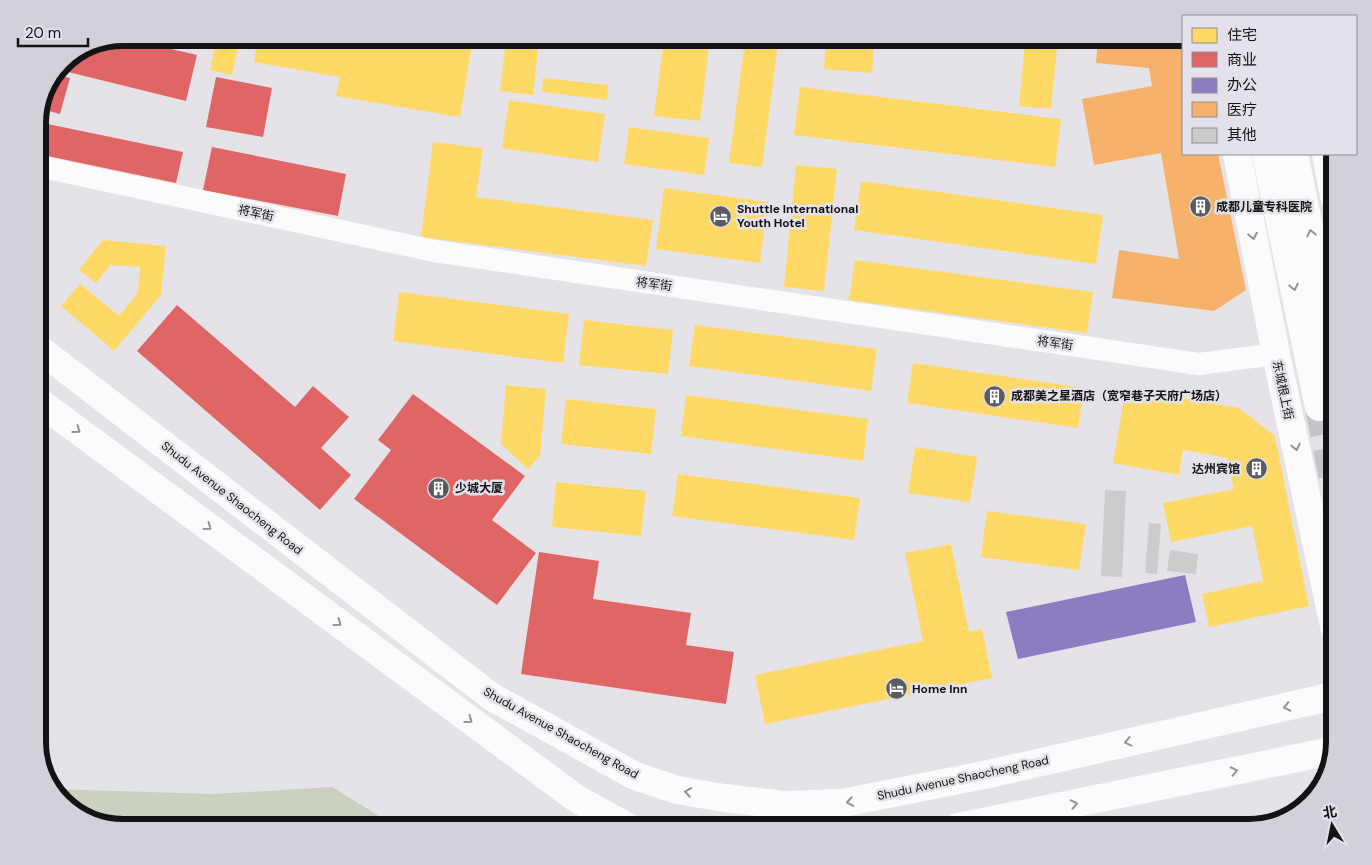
<svg xmlns="http://www.w3.org/2000/svg" width="1372" height="865" viewBox="0 0 1372 865" font-family="'DM Sans','Noto Sans SC',sans-serif">
	<rect width="100%" height="100%" fill="#e5e3e8"/>
	<path fill="#cbd1c0" d="M332,787L397,827H124L76,813L53,789L214,794Z"/>
	<g fill="#ffd966">
		<path d="M217,38H240L232,75L210,70Z"/>
		<path d="M258,38H473L460,117L336,96L340,77L254,62Z"/>
		<path d="M506,38L539,40L533,95L500,91Z"/>
		<path d="M664,38H710L700,121L654,116Z"/>
		<path d="M826,38H875L872,73L824,69Z"/>
		<path d="M990,38H1058L1051,109L1019,106L1025,42L990,39Z"/>
		<path d="M745,40L778,44L762,167L729,163Z"/>
		<path d="M543,78L608,85L607,100L542,92Z"/>
		<path d="M800,87L1061,119L1055,167L794,135Z"/>
		<path d="M509,100L605,114L598,162L502,148Z"/>
		<path d="M629,127L709,138L704,175L624,164Z"/>
		<path d="M433,142L483,148L476,197L653,220L646,266L421,237Z"/>
		<path d="M796,165L837,169L824,291L784,287Z"/>
		<path d="M861,181L1103,215L1096,264L854,230Z"/>
		<path d="M664,188L768,202L760,263L656,249Z"/>
		<path d="M103,240L166,246L161,295L114,351L61,306L80,284L119,316L138,293L140,267L110,265L96,283L79,270Z"/>
		<path d="M855,260L1093,292L1087,333L849,300Z"/>
		<path d="M399,292L569,314L563,363L393,341Z"/>
		<path d="M584,320L673,330L668,374L579,365Z"/>
		<path d="M695,325L877,349L871,391L689,366Z"/>
		<path d="M913,363L1084,388L1078,428L907,403Z"/>
		<path d="M506,385L546,389L540,456L528,469L501,444Z"/>
		<path d="M1126,388L1239,408L1275,436L1309,606L1209,627L1202,594L1263,581L1252,526L1171,542L1163,503L1234,489L1227,458L1183,450L1179,475L1113,463Z"/>
		<path d="M686,395L868,419L863,461L681,436Z"/>
		<path d="M566,399L656,409L651,454L561,444Z"/>
		<path d="M915,447L977,457L970,502L908,493Z"/>
		<path d="M678,474L860,498L854,540L672,516Z"/>
		<path d="M556,482L646,491L641,536L552,527Z"/>
		<path d="M987,511L1086,524L1079,570L981,557Z"/>
		<path d="M951,544L969,632L982,629L992,678L765,724L755,675L923,641L905,553Z"/>
	</g>
	<g fill="#e06666">
		<path d="M124,38L197,55L186,101L60,70L63,62L91,44Z"/>
		<path d="M57,75L70,78L60,114L42,109Z"/>
		<path d="M216,77L272,88L263,137L206,127Z"/>
		<path d="M38,122L183,152L176,183L38,154Z"/>
		<path d="M212,147L346,174L338,216L203,190Z"/>
		<path d="M177,305L295,407L313,386L349,417L321,448L351,475L320,510L137,351Z"/>
		<path d="M413,394L525,476L492,520L536,553L497,605L354,499L391,450L378,440Z"/>
		<path d="M539,552L599,561L593,599L691,613L686,645L734,652L726,704L521,674Z"/>
	</g>
	<path fill="#8e7cc3" d="M1185,575L1196,622L1018,659L1006,612Z"/>
	<path fill="#f6b26b" d="M1098,38H1183V154H1218L1246,290L1214,311L1112,298L1119,250L1179,259L1161,153L1094,165L1082,99L1152,86L1149,68L1096,63Z"/>
	<g fill="#cdcbcb">
		<path d="M1105,490L1126,491L1122,577L1101,576Z"/>
		<path d="M1149,523L1161,524L1157,574L1145,573Z"/>
		<path d="M1170,550L1198,554L1196,574L1167,571Z"/>
	</g>
	<g fill="none" stroke-linecap="round" stroke-linejoin="round">
		<path stroke="#c6c4c8" stroke-width="28" stroke-dasharray="28 14" stroke-linecap="butt" d="M1319,407L1334,484"/>
		<path stroke="#fbfbfc" stroke-width="22" d="M38,166L434,251L1199,364L1276,354"/>
		<g stroke="#fbfbfc" stroke-width="28">
			<path d="M1237,154L1276,354L1334,626"/>
			<path d="M1266,154L1319,407"/>
			<path d="M1294,154L1334,349"/>
			<path d="M1326,154L1334,196"/>
			<path d="M38,348L492,697L635,776L677,790L724,798L784,805L842,803L984,775L1334,696"/>
			<path d="M38,401L577,799L628,827"/>
			<path d="M958,827L1332,751"/>
		</g>
	</g>
	<defs><path id="oneway-chevron" d="M-2-3.5L2.5 0L-2 3.5" fill="none" stroke-width="1.6" stroke-linecap="round" stroke-linejoin="round" transform="scale(1.25)"/></defs>
	<g stroke="#939294">
		<use href="#oneway-chevron" transform="translate(1311 233) rotate(-102)"/>
		<use href="#oneway-chevron" transform="translate(1253 236) rotate(79)"/>
		<use href="#oneway-chevron" transform="translate(1294 287) rotate(78)"/>
		<use href="#oneway-chevron" transform="translate(77 430) rotate(36)"/>
		<use href="#oneway-chevron" transform="translate(1296 447) rotate(78)"/>
		<use href="#oneway-chevron" transform="translate(208 527) rotate(36)"/>
		<use href="#oneway-chevron" transform="translate(338 623) rotate(36)"/>
		<use href="#oneway-chevron" transform="translate(1287 707) rotate(167)"/>
		<use href="#oneway-chevron" transform="translate(469 720) rotate(36)"/>
		<use href="#oneway-chevron" transform="translate(1128 742) rotate(167)"/>
		<use href="#oneway-chevron" transform="translate(1234 771) rotate(-12)"/>
		<use href="#oneway-chevron" transform="translate(688 792) rotate(-171)"/>
		<use href="#oneway-chevron" transform="translate(850 802) rotate(170)"/>
		<use href="#oneway-chevron" transform="translate(1074 804) rotate(-12)"/>
	</g>
	<defs>
		<symbol id="building-disc" viewBox="-11 -11 22 22"><circle r="9.5" fill="#5c5b5f" stroke="#e5e1ea"/><path d="M-4-6H4V6H1V3H-1V6H-4ZM-2.5-4.3h1.7v1.8h-1.7ZM.8-4.3h1.7v1.8H.8ZM-2.5-1h1.7V.8h-1.7ZM.8-1h1.7V.8H.8Z" fill="#fff"/></symbol>
		<symbol id="hotel-disc" viewBox="-11 -11 22 22"><circle r="9.5" fill="#5c5b5f" stroke="#e5e1ea"/><path d="M-6-4.5h1.5V1H6V5H4.5V3h-9V5H-6ZM-4 0a1.8 1.8 0 1 1 3.6 0ZM.5 0V-2.5h3Q6-2.5 6 0Z" fill="#fff"/></symbol>
	</defs>
	<g fill-rule="evenodd">
		<use href="#building-disc" x="1188" y="194" width="25" height="25"/>
		<use href="#hotel-disc" x="708" y="204" width="25" height="25"/>
		<use href="#building-disc" x="982" y="384" width="25" height="25"/>
		<use href="#building-disc" x="1244" y="456" width="25" height="25"/>
		<use href="#building-disc" x="426" y="476" width="25" height="25"/>
		<use href="#hotel-disc" x="884" y="676" width="25" height="25"/>
	</g>
	<g text-anchor="middle" stroke-width="5" stroke-linejoin="round" paint-order="stroke">
		<g font-size="12" font-weight="bold" fill="#131215" stroke="#e5e1ea" text-anchor="start">
			<text x="1216" y="211">成都儿童专科医院</text>
			<text x="737" y="213">Shuttle International<tspan x="737" dy="14">Youth Hotel</tspan></text>
			<text x="1011" y="400">成都美之星酒店（宽窄巷子天府广场店）</text>
			<text x="1240" y="473" text-anchor="end">达州宾馆</text>
			<text x="455" y="492">少城大厦</text>
			<text x="912" y="693">Home Inn</text>
		</g>
		<g font-size="12" fill="#131215" stroke="#e5e1ea">
			<text transform="translate(256 213) rotate(12)" y="4">将军街</text>
			<text transform="translate(654 284) rotate(8)" y="4">将军街</text>
			<text transform="translate(1055 343) rotate(8)" y="4">将军街</text>
			<text transform="translate(1283 390) rotate(78)" y="4">东城根上街</text>
			<text transform="translate(232 498) rotate(38)" y="4">Shudu Avenue Shaocheng Road</text>
			<text transform="translate(561 733) rotate(29)" y="4">Shudu Avenue Shaocheng Road</text>
			<text transform="translate(963 778) rotate(-12)" y="4">Shudu Avenue Shaocheng Road</text>
		</g>
	</g>
	<path d="M0 0H1372V865H0ZM123 46H1249A77 77 0 0 1 1326 123V742A77 77 0 0 1 1249 819H123A77 77 0 0 1 46 742V123A77 77 0 0 1 123 46Z" fill="#d4d0d9" fill-rule="evenodd"/>
	<path fill="none" stroke="#131215" stroke-width="6" d="M123 46H1249A77 77 0 0 1 1326 123V742A77 77 0 0 1 1249 819H123A77 77 0 0 1 46 742V123A77 77 0 0 1 123 46Z"/>
	<rect x="1182" y="15" width="175" height="140" fill="#e5e1ea" stroke="#918e95"/>
	<rect x="1192" y="28" width="25" height="15" fill="#ffd966" stroke="#918e95"/>
	<text x="1227" y="40" font-size="15" fill="#131215">住宅</text>
	<rect x="1192" y="52" width="25" height="15" fill="#e06666" stroke="#918e95"/>
	<text x="1227" y="65" font-size="15" fill="#131215">商业</text>
	<rect x="1192" y="78" width="25" height="15" fill="#8e7cc3" stroke="#918e95"/>
	<text x="1227" y="90" font-size="15" fill="#131215">办公</text>
	<rect x="1192" y="102" width="25" height="15" fill="#f6b26b" stroke="#918e95"/>
	<text x="1227" y="115" font-size="15" fill="#131215">医疗</text>
	<rect x="1192" y="128" width="25" height="15" fill="#cdcbcb" stroke="#918e95"/>
	<text x="1227" y="140" font-size="15" fill="#131215">其他</text>
	<g transform="translate(1332 825) rotate(350)" stroke="#e5e1ea" stroke-width="4" paint-order="stroke">
	<path d="M0-4L9 19L0 12L-9 19Z" fill="#131215"/>
	<text y="-8" font-size="14" font-weight="bold" text-anchor="middle" fill="#131215">北</text>
	</g>
	<path d="M18 38v8h70v-8" fill="none" stroke="#131215" stroke-width="2.5"/>
	<text x="25" y="38" font-size="15" fill="#131215" stroke="#e5e1ea" stroke-width="4" paint-order="stroke">20 m</text>
</svg>
